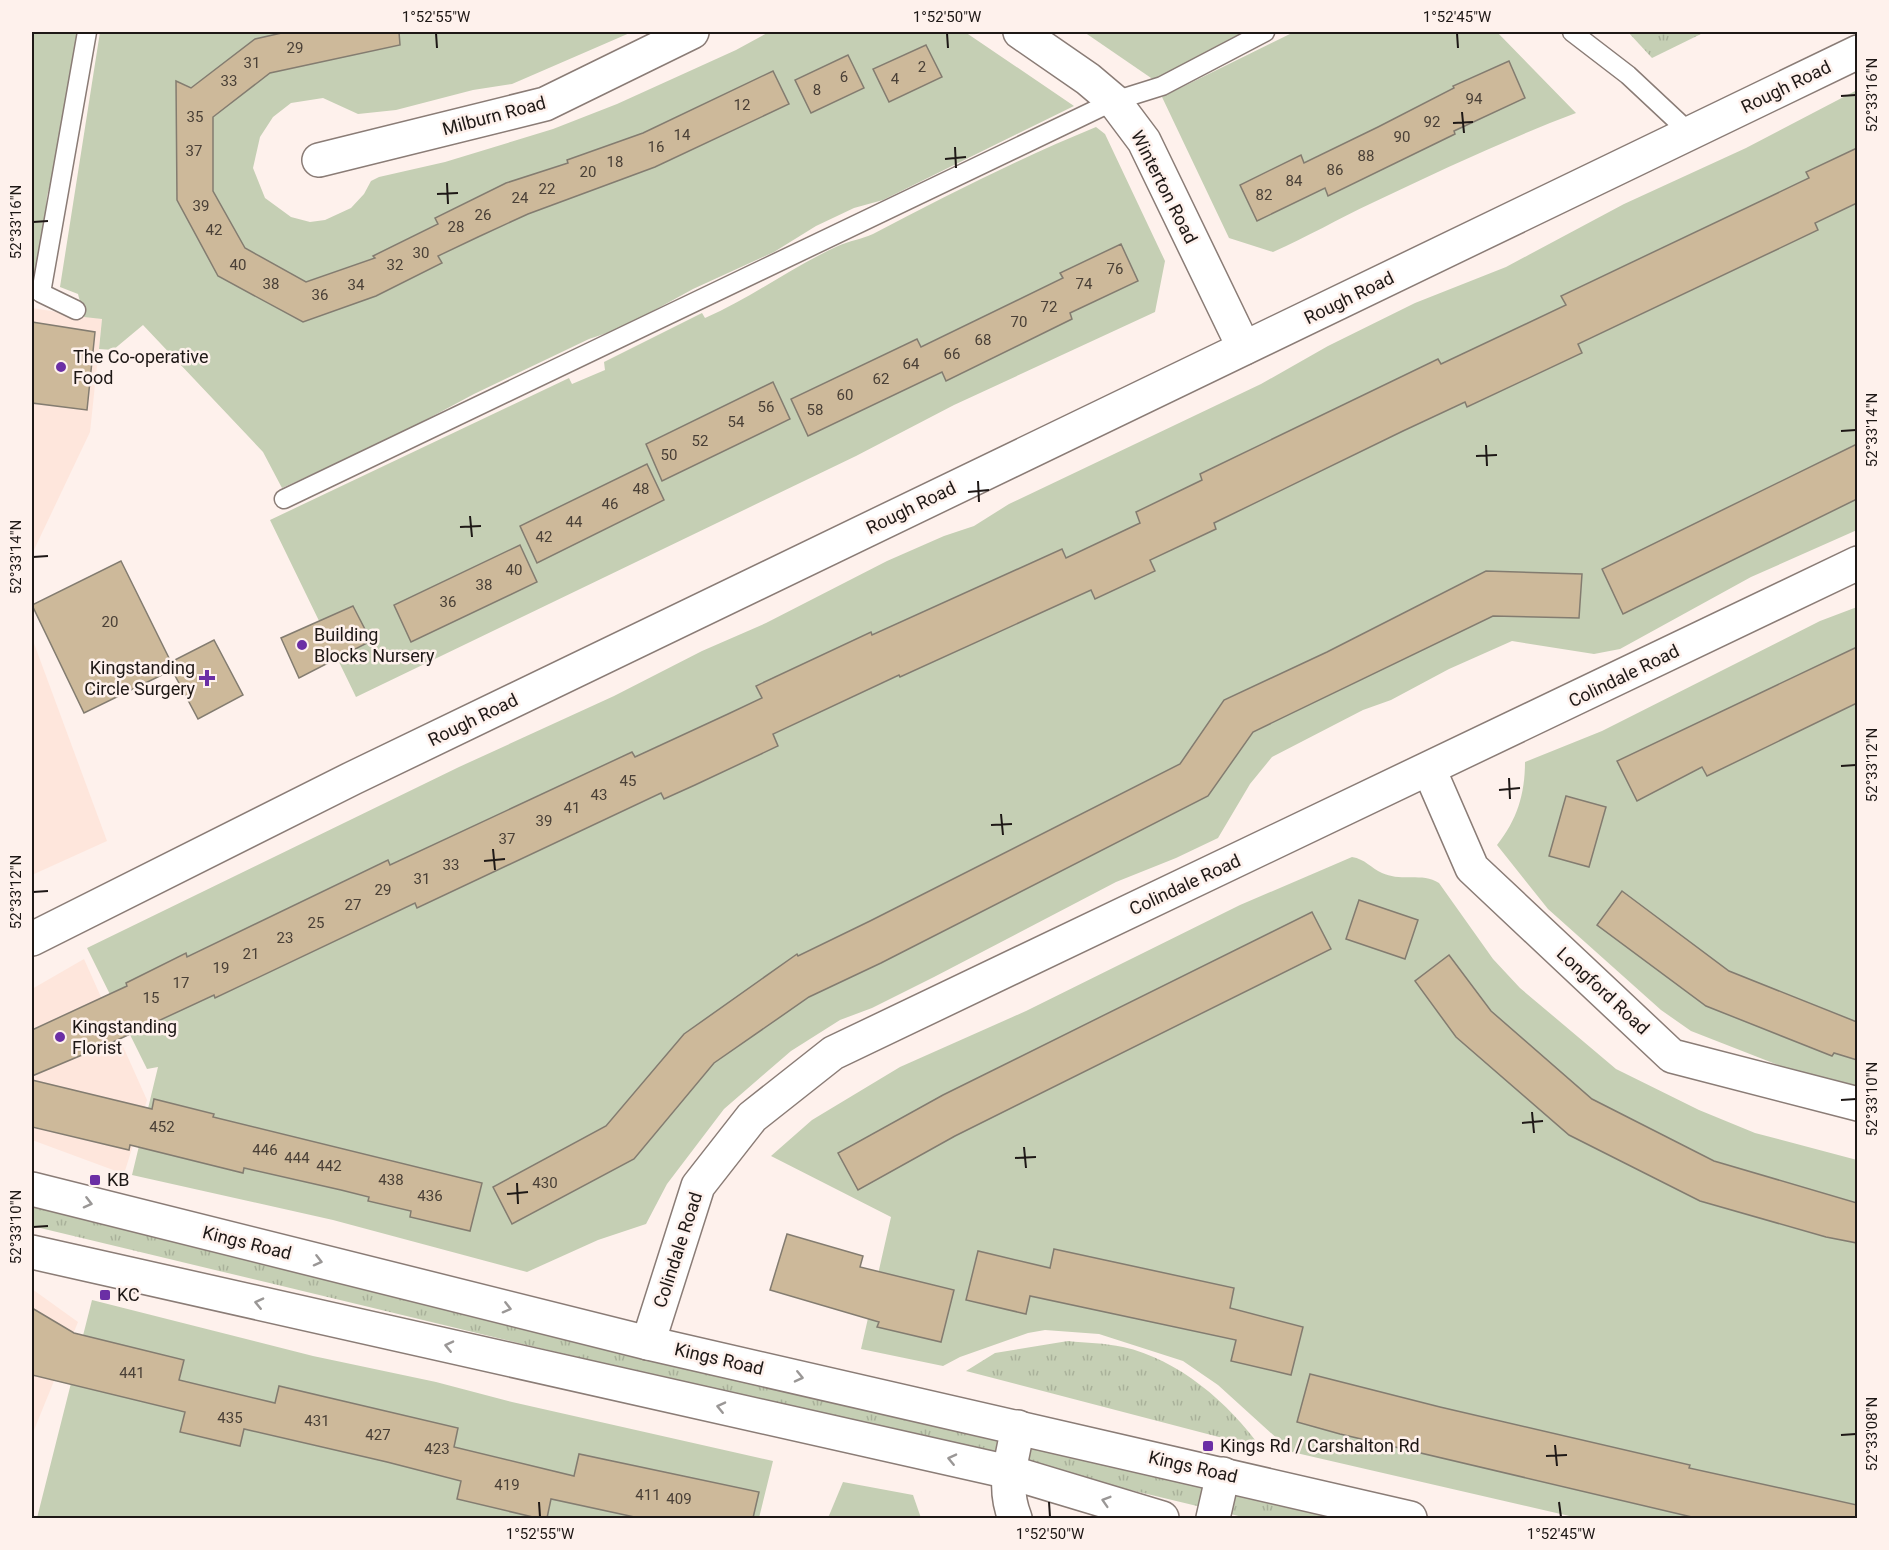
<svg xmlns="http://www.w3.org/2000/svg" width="1889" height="1550" viewBox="0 0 1889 1550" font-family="Roboto,sans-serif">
	<defs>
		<pattern id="grass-tufts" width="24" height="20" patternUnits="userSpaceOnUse" patternTransform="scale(1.5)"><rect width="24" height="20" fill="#c5cfb4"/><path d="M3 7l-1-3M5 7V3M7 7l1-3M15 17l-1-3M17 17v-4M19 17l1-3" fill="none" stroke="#a9b19a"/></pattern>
	</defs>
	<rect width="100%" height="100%" fill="#fef1ec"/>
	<g fill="#fee6dc">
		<path d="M32,308L102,319L90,432L32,554Z"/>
		<path d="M32,638L107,841L32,875Z"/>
		<path d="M84,959L147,1100L124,1174L32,1140V989Z"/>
		<path d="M32,1289L78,1322L32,1435Z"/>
	</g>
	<g fill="url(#grass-tufts)">
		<path d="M1628,32H1705L1652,58Z"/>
		<path d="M32,1200L1367,1518H1247L32,1226Z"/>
		<path d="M1068,1341C1086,1343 1105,1343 1123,1347C1178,1359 1229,1403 1261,1448L966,1371L995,1353Z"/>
	</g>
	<g fill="#c5cfb4">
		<path d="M32,32H77L56,162L47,196L44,233L32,308Z"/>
		<path d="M100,32H632L512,84L473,90L396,110L358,114L323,98L291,103L273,117L260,137L253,168L265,198L291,217L310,222L325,220L351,208L364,194L371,181L379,177L445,162L553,129L617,104L736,50L769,32H965L1074,106L883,200L854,208L816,226L774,252L693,289L622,328L589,339L474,394L390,439L282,488L263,452L143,325L113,350L99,349L102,319L84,317L78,294L60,287Z"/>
		<path d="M1084,32H1247L1154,80Z"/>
		<path d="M1294,32H1497L1576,113C1507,139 1439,171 1372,203C1338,219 1307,237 1273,252L1229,238L1162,97Z"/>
		<path d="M1857,90V530L1751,577L1620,649L1594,654L1512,641L1449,669L1391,700L1363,710L1272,757L1250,784L1218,838L1176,858L1116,882L934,977L872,1008L840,1020L791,1051L724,1109L667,1184L646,1224L598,1240L527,1272L333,1220L132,1175L158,1067L147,1069L87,948L459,767L614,696L702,651L766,623L887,561L944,536L974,526L1009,504L1261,384L1328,346L1415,303L1506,267L1624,204L1746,148Z"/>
		<path d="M1096,127L1105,134L1165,261L1155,312L954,405L856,456L356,697L270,520L569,378L572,384L605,370L604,362L702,313L705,318C751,298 792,267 838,246C849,241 862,239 873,234C946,196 1020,158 1096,127Z"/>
		<path d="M1857,607V1089L1796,1072L1691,1031L1661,1010L1548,909L1497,845C1517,820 1525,794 1525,762L1602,731L1820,621Z"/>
		<path d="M1352,857C1365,859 1371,868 1382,873C1401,882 1422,872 1439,883L1493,959L1520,988L1616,1069L1699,1110L1755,1133L1857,1160V1518H1578L1292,1452L1218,1385L1183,1361L1099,1334L1045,1330L1028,1333L960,1357L943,1366L861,1349L891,1217L771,1156L812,1120L900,1067L1026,1011L1240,905Z"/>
		<path d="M92,1300L313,1356L436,1382L512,1402L773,1461L759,1518H37Z"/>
		<path d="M843,1482L913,1495L921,1518H828Z"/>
	</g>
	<g fill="#cdb99a" stroke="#837c70" stroke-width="1.5">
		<path d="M286,32H399L400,45L270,73L213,117V191L245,248L306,282L375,258L373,256L438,224L435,218L506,183L568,163L567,160L643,133L773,71L789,104L655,167L528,214L478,237L438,256L442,263L376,296L303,322L218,276L177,200L176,81L191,88L255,39Z"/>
		<path d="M926,45L942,77L889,102L873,69Z"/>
		<path d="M848,55L864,88L811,113L795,80Z"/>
		<path d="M1509,61L1525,98L1454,131L1455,134L1328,196L1325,188L1257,221L1240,185L1301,155L1304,163L1378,127L1454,88L1453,86Z"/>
		<path d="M1857,148V203L1815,223L1818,230L1578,344L1582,353L1467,407L1465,402L1403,431L1214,523L1216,529L1150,560L1155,571L1095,599L1091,590L900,677L899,675L773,734L778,746L695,785L664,799L661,793L417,908L415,903L215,998L214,995L113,1042L32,1076V1030L127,986L126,983L186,953L187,957L388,860L390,865L632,752L635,757L728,714L762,698L756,686L871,632L872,635L1062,549L1066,558L1140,523L1136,512L1202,480L1200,474L1438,359L1441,364L1566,305L1561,296L1809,178L1806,172Z"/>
		<path d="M1121,244L1138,281L1070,313L1072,319L946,381L942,372L808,436L791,399L917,339L921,347L1063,278L1060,273Z"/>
		<path d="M32,322L95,332L87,410L32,403Z"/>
		<path d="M773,382L790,419L662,481L646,444Z"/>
		<path d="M1857,444V499L1623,614L1602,569Z"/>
		<path d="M647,464L664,500L537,563L520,526Z"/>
		<path d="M520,545L537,582L411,642L394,605Z"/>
		<path d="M121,561L171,662L214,640L243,695L198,719L172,670L84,713L32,605Z"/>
		<path d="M1486,571L1582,574L1579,618L1493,616L1253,732L1208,796L881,963L809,997L714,1063L634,1159L512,1224L493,1187L606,1126L684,1034L797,954L798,956L870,921L1180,764L1224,700L1327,652Z"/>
		<path d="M353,606L371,641L299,678L281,638Z"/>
		<path d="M1857,647V703L1707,776L1702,767L1637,801L1617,761Z"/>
		<path d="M1566,796L1606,807L1589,867L1549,856Z"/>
		<path d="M1622,891L1729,971L1857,1022V1060L1834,1053L1832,1056L1706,1006L1597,925Z"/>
		<path d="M1359,900L1418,920L1405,959L1346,939Z"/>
		<path d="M1312,912L1331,949L955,1136L858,1190L838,1153L943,1095Z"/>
		<path d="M1449,955L1491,1011L1592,1099L1714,1161L1857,1203V1243L1826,1237L1700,1201L1569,1135L1456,1037L1415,981Z"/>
		<path d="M32,1080L152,1109L154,1099L214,1114L213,1117L482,1183L470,1231L410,1217L411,1211L368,1201L369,1197L341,1190L244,1168L243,1173L130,1145L129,1150L32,1127Z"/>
		<path d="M787,1234L863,1256L860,1267L954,1290L941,1342L877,1327L879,1322L770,1290Z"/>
		<path d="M1054,1249L1234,1288L1230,1308L1303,1327L1291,1375L1231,1361L1236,1340L1030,1296L1026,1314L966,1300L978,1251L1050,1268Z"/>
		<path d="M32,1308L74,1333L184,1360L179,1380L275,1403L279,1386L458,1428L454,1447L574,1476L579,1454L759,1492L753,1518H639L551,1499L547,1518H537L457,1499L461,1481L387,1462L244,1429L240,1446L180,1432L185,1412L32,1375Z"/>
		<path d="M1310,1374L1440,1407L1690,1465L1689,1468L1857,1505V1518H1696L1340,1434L1297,1422Z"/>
	</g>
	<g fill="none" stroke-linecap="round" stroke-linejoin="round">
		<defs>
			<g id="lane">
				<path d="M1572,32L1628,75L1690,133"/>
				<path d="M76,310L41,293L87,32"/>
				<path d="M284,499L1114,101L1162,86L1265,32"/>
			</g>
			<g id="street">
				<path d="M1020,32L1088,79L1114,101L1144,141L1244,348"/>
				<path d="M319,160L545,104L692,32"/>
				<path d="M1429,769L1472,868L1672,1056L1858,1104"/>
				<path d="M648,1343L698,1186L752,1117L833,1053L1858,563"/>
				<path d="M1015,1518C1002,1486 1012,1460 1018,1427"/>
				<path d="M1213,1518L1223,1474"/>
			</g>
			<g id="secondary">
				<path d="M32,939L353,778L1858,52"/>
				<path d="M32,1189L648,1343L1410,1518"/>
				<path d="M32,1252L1009,1472L1162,1518"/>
			</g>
		</defs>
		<use href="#lane" stroke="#8a7c76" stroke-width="21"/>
		<use href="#street" stroke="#8a7c76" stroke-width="36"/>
		<use href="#secondary" stroke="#8a7c76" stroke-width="36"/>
		<use href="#lane" stroke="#fff" stroke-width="18"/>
		<use href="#street" stroke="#fff" stroke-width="33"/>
		<use href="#secondary" stroke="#fff" stroke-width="33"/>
	</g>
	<defs><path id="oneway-chevron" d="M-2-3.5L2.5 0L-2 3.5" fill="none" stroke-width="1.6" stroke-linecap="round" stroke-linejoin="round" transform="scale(1.5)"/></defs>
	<g stroke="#9a9796">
		<use href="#oneway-chevron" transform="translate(88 1203) rotate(14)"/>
		<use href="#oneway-chevron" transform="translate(318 1261) rotate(14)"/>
		<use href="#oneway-chevron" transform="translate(259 1303) rotate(-167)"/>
		<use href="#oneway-chevron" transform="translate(507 1308) rotate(14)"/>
		<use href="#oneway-chevron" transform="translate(449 1346) rotate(-167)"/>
		<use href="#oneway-chevron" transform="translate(799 1377) rotate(13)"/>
		<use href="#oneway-chevron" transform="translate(721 1407) rotate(-167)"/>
		<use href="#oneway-chevron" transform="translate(952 1459) rotate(-167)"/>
		<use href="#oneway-chevron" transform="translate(1106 1501) rotate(-163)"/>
	</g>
	<path fill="none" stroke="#1e1816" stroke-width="2" d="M436,33L437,48M947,33L948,48M1457,33L1458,48M1841,96L1856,95M1462,112L1464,133M1453,123L1473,122M955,147L956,168M945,159L966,157M447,183L448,204M437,194L458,193M33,222L48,221M1841,431L1856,430M1486,445L1487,466M1476,456L1497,455M978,481L979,502M968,492L989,490M470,516L472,537M460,527L481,526M33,557L48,556M1841,766L1856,765M1509,778L1510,799M1499,790L1520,788M1001,814L1003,835M991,825L1012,824M493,849L495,870M484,861L505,859M33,892L48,891M1841,1100L1856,1099M1532,1112L1534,1133M1522,1123L1543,1121M1024,1147L1026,1168M1015,1158L1036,1157M517,1183L518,1204M507,1194L528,1192M33,1227L48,1226M1841,1435L1856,1434M1555,1445L1557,1466M1546,1456L1567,1455M539,1502L540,1517M1049,1502L1050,1517M1559,1502L1561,1517"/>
	<g fill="#6b2fa5" stroke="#fef1ec" stroke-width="2">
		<circle cx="61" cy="367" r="6"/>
		<circle cx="302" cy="645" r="6"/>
		<path d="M204 669h6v6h6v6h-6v6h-6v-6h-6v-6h6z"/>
		<circle cx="60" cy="1037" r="6"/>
		<rect x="89" y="1174" width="12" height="12" rx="3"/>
		<rect x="99" y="1289" width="12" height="12" rx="3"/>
		<rect x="1202" y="1440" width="12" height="12" rx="3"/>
	</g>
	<g text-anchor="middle" stroke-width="5" stroke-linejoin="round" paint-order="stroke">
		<g font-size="15" fill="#4a4037">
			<text x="295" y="53">29</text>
			<text x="252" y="68">31</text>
			<text x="922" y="72">2</text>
			<text x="844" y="82">6</text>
			<text x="895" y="84">4</text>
			<text x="229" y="86">33</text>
			<text x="817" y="95">8</text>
			<text x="1474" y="104">94</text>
			<text x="742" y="110">12</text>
			<text x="195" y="122">35</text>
			<text x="1432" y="127">92</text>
			<text x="682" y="140">14</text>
			<text x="1402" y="142">90</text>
			<text x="656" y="152">16</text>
			<text x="194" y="156">37</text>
			<text x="1366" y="161">88</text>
			<text x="615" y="167">18</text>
			<text x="1335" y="175">86</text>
			<text x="588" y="177">20</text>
			<text x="1294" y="186">84</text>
			<text x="547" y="194">22</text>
			<text x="1264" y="200">82</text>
			<text x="520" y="203">24</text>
			<text x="201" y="211">39</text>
			<text x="483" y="220">26</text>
			<text x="456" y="232">28</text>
			<text x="214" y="235">42</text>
			<text x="421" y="258">30</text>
			<text x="238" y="270">40</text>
			<text x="395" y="270">32</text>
			<text x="1115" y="274">76</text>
			<text x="271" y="289">38</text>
			<text x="1084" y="289">74</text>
			<text x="356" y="290">34</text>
			<text x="320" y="300">36</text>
			<text x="1049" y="312">72</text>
			<text x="1019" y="327">70</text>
			<text x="983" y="345">68</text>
			<text x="952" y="359">66</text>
			<text x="911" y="369">64</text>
			<text x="881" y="384">62</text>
			<text x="845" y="400">60</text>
			<text x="766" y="412">56</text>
			<text x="815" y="415">58</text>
			<text x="736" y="427">54</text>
			<text x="700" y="446">52</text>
			<text x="669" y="460">50</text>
			<text x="641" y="494">48</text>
			<text x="610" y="509">46</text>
			<text x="574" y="527">44</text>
			<text x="544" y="542">42</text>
			<text x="514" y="575">40</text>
			<text x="484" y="590">38</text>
			<text x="448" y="607">36</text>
			<text x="110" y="627">20</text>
			<text x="628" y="786">45</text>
			<text x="599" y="800">43</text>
			<text x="572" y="813">41</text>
			<text x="544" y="826">39</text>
			<text x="507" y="844">37</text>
			<text x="451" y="870">33</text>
			<text x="422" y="884">31</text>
			<text x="383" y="895">29</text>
			<text x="353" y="910">27</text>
			<text x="316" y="928">25</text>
			<text x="285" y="943">23</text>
			<text x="251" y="959">21</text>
			<text x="221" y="973">19</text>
			<text x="181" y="988">17</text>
			<text x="151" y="1003">15</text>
			<text x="162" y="1132">452</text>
			<text x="265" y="1155">446</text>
			<text x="297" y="1163">444</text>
			<text x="329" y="1171">442</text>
			<text x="391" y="1185">438</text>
			<text x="545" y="1188">430</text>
			<text x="430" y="1201">436</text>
			<text x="132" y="1378">441</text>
			<text x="230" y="1423">435</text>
			<text x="317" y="1426">431</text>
			<text x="378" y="1440">427</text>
			<text x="437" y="1454">423</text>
			<text x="507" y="1490">419</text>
			<text x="648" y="1500">411</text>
			<text x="679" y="1504">409</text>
		</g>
		<g font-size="18" fill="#1e1816" stroke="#fef1ec">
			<text transform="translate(1786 87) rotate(-26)" y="6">Rough Road</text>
			<text transform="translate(494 116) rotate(-15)" y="6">Milburn Road</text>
			<text transform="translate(1164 187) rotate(63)" y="6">Winterton Road</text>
			<text transform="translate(1349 298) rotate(-26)" y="6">Rough Road</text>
			<text transform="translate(911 508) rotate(-26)" y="6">Rough Road</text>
			<text transform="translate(1624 676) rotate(-26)" y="6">Colindale Road</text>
			<text transform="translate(473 720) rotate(-26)" y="6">Rough Road</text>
			<text transform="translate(1185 885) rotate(-25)" y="6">Colindale Road</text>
			<text transform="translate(1603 991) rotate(43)" y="6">Longford Road</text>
			<text transform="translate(247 1243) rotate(14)" y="6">Kings Road</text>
			<text transform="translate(678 1250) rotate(-72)" y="6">Colindale Road</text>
			<text transform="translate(719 1359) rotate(13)" y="6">Kings Road</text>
			<text transform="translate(1193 1467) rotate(13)" y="6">Kings Road</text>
		</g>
		<g font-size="18" fill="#1e1816" stroke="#fef1ec" text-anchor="start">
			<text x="73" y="363">The Co-operative<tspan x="73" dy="21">Food</tspan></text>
			<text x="314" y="641">Building<tspan x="314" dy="21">Blocks Nursery</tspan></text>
			<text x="195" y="674" text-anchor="end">Kingstanding<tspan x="195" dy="21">Circle Surgery</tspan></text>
			<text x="72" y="1033">Kingstanding<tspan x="72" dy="21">Florist</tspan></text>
			<text x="107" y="1186">KB</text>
			<text x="117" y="1301">KC</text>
			<text x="1220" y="1452">Kings Rd / Carshalton Rd</text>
		</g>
	</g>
	<rect width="1889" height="1550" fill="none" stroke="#fef1ec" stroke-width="66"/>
	<rect x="33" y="33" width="1823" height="1484" fill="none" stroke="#1e1816" stroke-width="2"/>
	<g font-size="15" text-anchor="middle" fill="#1e1816">
		<text x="436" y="22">1°52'55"W</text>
		<text x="947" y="22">1°52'50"W</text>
		<text x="1457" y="22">1°52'45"W</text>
		<text transform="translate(1872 95) rotate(-90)" y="5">52°33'16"N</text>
		<text transform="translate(16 222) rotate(-90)" y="5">52°33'16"N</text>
		<text transform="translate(1872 430) rotate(-90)" y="5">52°33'14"N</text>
		<text transform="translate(16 557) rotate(-90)" y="5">52°33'14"N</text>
		<text transform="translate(1872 765) rotate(-90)" y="5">52°33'12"N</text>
		<text transform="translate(16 892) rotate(-90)" y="5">52°33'12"N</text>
		<text transform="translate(1872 1099) rotate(-90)" y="5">52°33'10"N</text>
		<text transform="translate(16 1227) rotate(-90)" y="5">52°33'10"N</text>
		<text transform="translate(1872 1434) rotate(-90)" y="5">52°33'08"N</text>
		<text x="540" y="1539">1°52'55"W</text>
		<text x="1050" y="1539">1°52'50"W</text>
		<text x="1561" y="1539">1°52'45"W</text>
	</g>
</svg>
